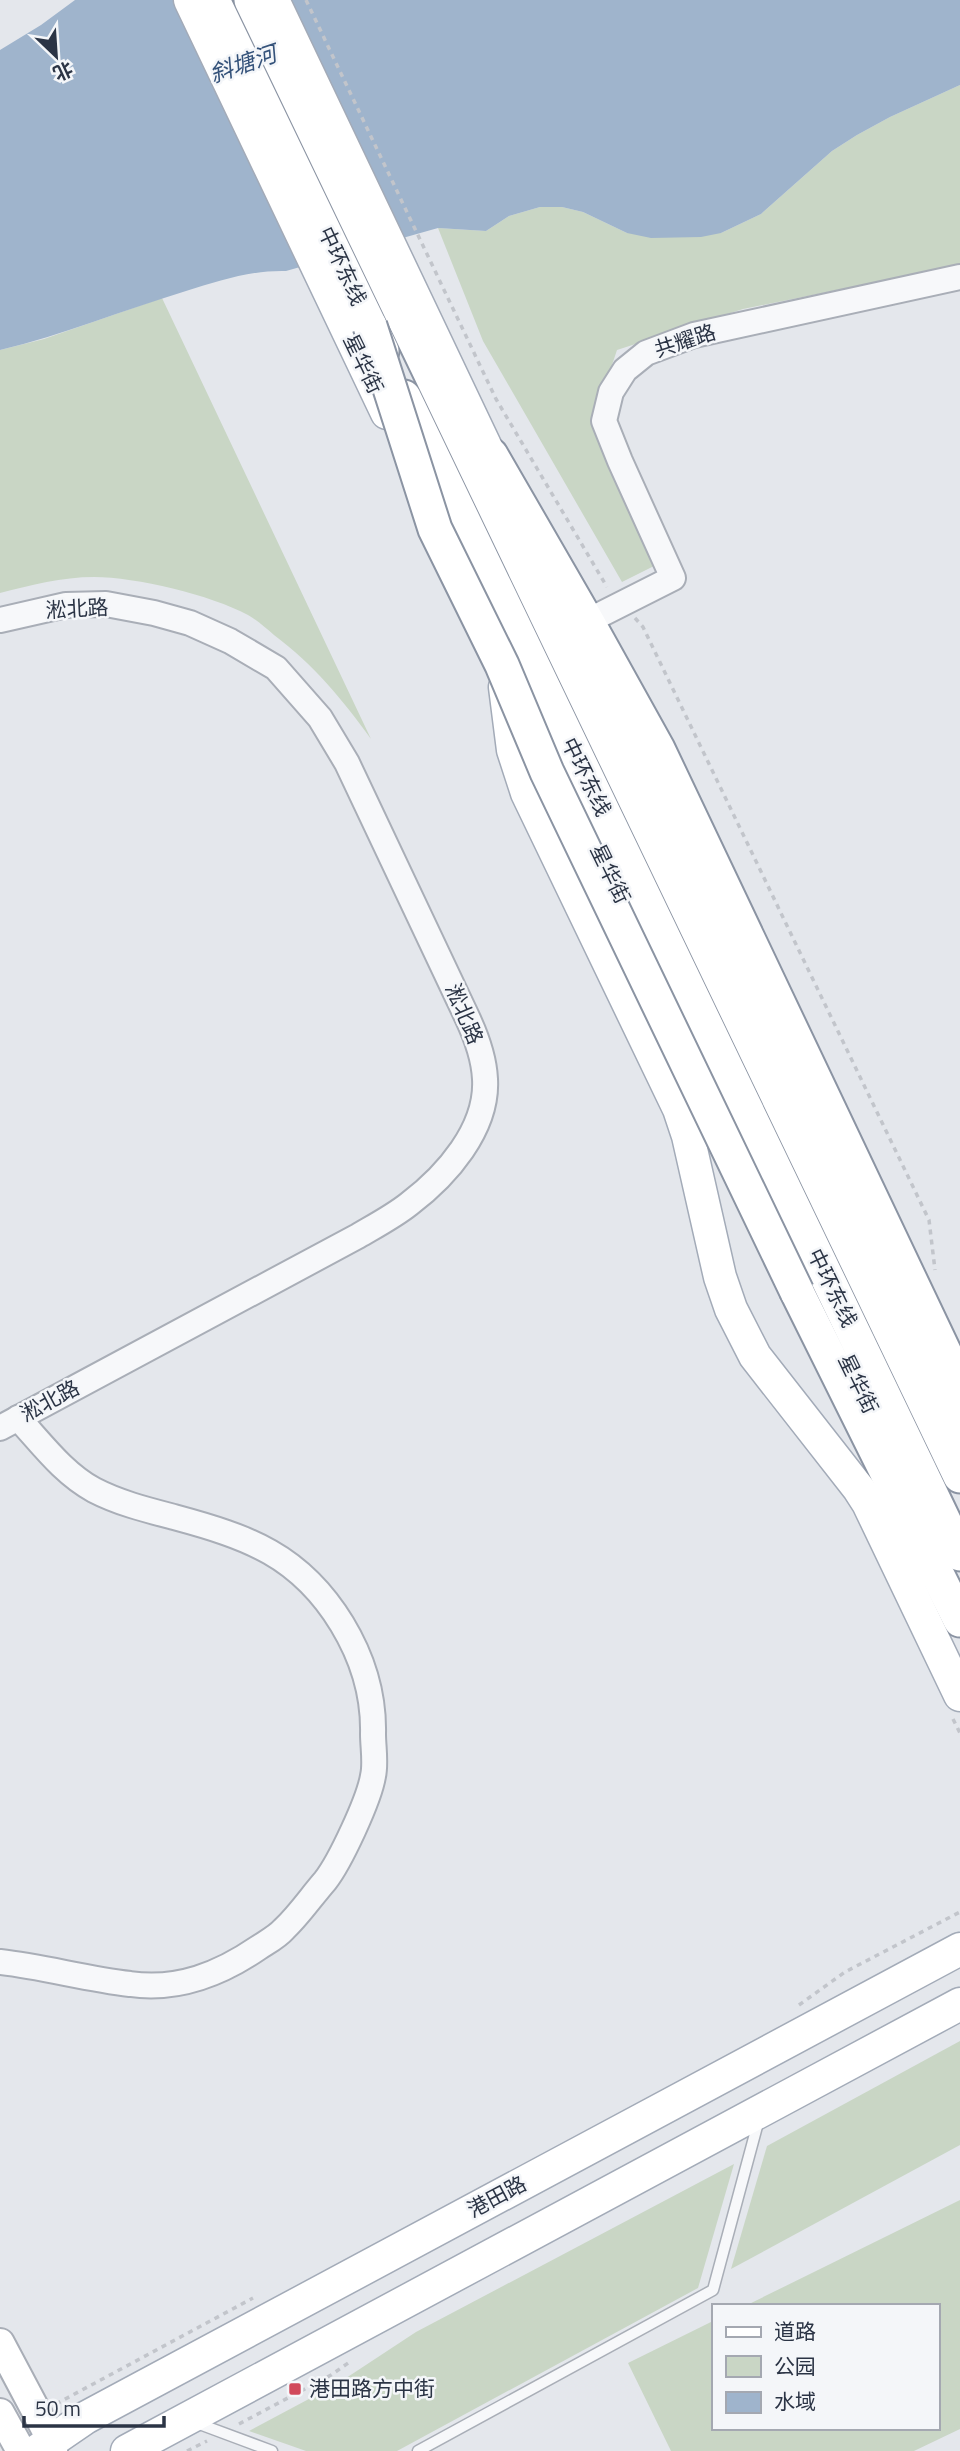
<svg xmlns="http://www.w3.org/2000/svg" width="960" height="2451" viewBox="0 0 960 2451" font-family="'Titillium Web','Noto Sans SC',sans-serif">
	<rect width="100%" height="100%" fill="#e4e7ec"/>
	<g fill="#c9d6c5">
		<path d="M960,85V265L743,309L617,350L595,416L658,564L622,582L483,341L438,228L486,231L509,216L540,207H562L583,212L627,233H721L761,214L832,151L857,135L890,117Z"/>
		<path d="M162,298L371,739C342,699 314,665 274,635C266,628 257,620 248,615C211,595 136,577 94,577C62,577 31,585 0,593V350L44,339Z"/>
		<path d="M960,2041V2145L731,2269L767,2146Z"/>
		<path d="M734,2164L698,2288L397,2451H306L249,2431L337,2384L416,2332Z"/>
		<path d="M960,2200V2429L914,2451H671L628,2363L713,2321V2428H937V2306H745Z"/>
	</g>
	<path fill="#9fb4cc" d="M75,0H960V85L890,117L857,135L832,151L761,214L721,233L701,237L651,238L627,233L583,212L562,207H540L509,216L486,231L438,228L286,271C251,270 219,281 186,291C123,310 63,335 0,350V50L41,25Z"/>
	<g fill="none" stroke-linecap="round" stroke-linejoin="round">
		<defs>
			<g id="service">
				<path d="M194,2422L272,2451"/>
				<path d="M418,2451L713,2290L759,2119"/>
			</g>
			<g id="tertiary">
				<path d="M0,620L66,605L106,604L154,613L190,623L230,641L276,668L320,718L347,763L467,1017C476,1036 484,1057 485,1079C488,1129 446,1176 409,1204C394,1216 375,1226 358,1236L0,1428"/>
				<path d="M574,628L673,578L620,461L604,421L611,392L625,370L646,353L694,335L960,277"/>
				<path d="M0,1962C44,1967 86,1979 130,1984C178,1991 220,1974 258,1948C267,1942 277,1937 284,1929C299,1915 311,1897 325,1881C340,1862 369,1800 373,1776C376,1763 373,1747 373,1734C374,1695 362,1657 342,1624C300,1555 248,1537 174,1517C147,1510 119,1503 94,1490C63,1473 42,1444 18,1418"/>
			</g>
			<g id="secondary">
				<path d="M0,2343L52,2441L53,2451"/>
				<path d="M0,2413L21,2451"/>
			</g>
			<g id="primary">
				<path d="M190,0L387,413"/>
				<path d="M273,0L501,479"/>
				<path d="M551,586L960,1437"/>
				<path d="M505,687L513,750L527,793L679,1109L688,1136L720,1277L731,1309L755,1356L859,1489L868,1503L960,1695"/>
				<path d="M37,2451L85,2418L960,1949"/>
				<path d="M127,2451L960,2004"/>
			</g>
			<g id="trunk">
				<path d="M213,0L382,351"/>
				<path d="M251,0L960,1476"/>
				<path d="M404,397L960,1554"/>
				<path d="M491,455L588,623L658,749L960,1385"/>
				<path d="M797,1292L960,1620"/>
			</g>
		</defs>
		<use href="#service" stroke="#a9aeb7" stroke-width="13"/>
		<use href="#tertiary" stroke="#a9aeb7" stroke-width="28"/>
		<use href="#secondary" stroke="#a9aeb7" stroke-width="32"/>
		<use href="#primary" stroke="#a3abb8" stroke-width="35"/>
		<use href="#trunk" stroke="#8b94a3" stroke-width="37"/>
		<g stroke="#c2c5cb" stroke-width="3.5" stroke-dasharray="5 5" stroke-linecap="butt">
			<path d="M306,0L496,399L607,587"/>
			<path d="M635,618L643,627L929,1220L935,1270"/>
			<path d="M953,1719L960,1733"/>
			<path d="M799,2005L845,1972L960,1912"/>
			<path d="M56,2404L253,2298"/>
			<path d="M239,2424L331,2375L351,2361"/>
			<path d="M187,2451L207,2441"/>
		</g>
		<use href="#service" stroke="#f7f8fa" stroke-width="10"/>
		<use href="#tertiary" stroke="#f7f8fa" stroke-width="24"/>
		<use href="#secondary" stroke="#fff" stroke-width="28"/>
		<use href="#primary" stroke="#fff" stroke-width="32"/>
		<use href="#trunk" stroke="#fff" stroke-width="33"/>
		<defs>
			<path id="trunk-bridge" d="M370,326L435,529L502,665L547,772L797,1292"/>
		</defs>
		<use href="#trunk-bridge" stroke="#8b94a3" stroke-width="37" stroke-linecap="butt"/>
		<use href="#trunk-bridge" stroke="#fff" stroke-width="33"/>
	</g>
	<rect fill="#d1495b" stroke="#f4f6f9" stroke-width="2.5" x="288" y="2382" width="14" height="14" rx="3.5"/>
	<g text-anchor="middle" stroke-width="5" stroke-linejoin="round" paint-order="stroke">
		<g font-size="21" fill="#2b3445" stroke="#f4f6f9">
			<text transform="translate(342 266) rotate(65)" y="7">中环东线</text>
			<text transform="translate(685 341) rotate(-18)" y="7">共耀路</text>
			<text transform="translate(363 364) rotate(64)" y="7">星华街</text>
			<text transform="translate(77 609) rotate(-3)" y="7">淞北路</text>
			<text transform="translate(586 777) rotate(64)" y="7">中环东线</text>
			<text transform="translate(610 874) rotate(64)" y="7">星华街</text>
			<text transform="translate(464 1014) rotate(67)" y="7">淞北路</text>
			<text transform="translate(832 1288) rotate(64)" y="7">中环东线</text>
			<text transform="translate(858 1384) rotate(64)" y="7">星华街</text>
			<text transform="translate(50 1401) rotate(-28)" y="7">淞北路</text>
			<text transform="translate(497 2197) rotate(-28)" y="7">港田路</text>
		</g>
		<g font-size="21" fill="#2b3445" stroke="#f4f6f9" text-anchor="start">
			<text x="309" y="2396">港田路方中街</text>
		</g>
		<g font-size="23" font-style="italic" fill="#34527a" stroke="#f4f6f9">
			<text transform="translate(243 64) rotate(-19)" y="8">斜塘河</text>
		</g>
	</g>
	<rect x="712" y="2304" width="228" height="126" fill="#f4f6f9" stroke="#a4a8b1" stroke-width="2"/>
	<rect x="726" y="2327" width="35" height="10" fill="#ffffff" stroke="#a4a8b1" stroke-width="2"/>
	<text x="774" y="2339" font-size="21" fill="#2b3445">道路</text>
	<rect x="726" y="2356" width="35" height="21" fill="#c9d6c5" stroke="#a4a8b1" stroke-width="2"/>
	<text x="774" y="2374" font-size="21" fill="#2b3445">公园</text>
	<rect x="726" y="2392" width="35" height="21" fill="#9fb4cc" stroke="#a4a8b1" stroke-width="2"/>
	<text x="774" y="2409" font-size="21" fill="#2b3445">水域</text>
	<g transform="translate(56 56) rotate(155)" stroke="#f4f6f9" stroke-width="5" paint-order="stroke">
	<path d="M0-5L12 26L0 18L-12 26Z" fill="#2b3445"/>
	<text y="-10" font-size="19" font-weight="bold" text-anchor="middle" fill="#2b3445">北</text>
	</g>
	<path d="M24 2416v10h140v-10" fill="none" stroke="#2b3445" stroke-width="3.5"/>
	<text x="35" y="2416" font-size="21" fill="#2b3445" stroke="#f4f6f9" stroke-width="5" paint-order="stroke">50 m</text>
</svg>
